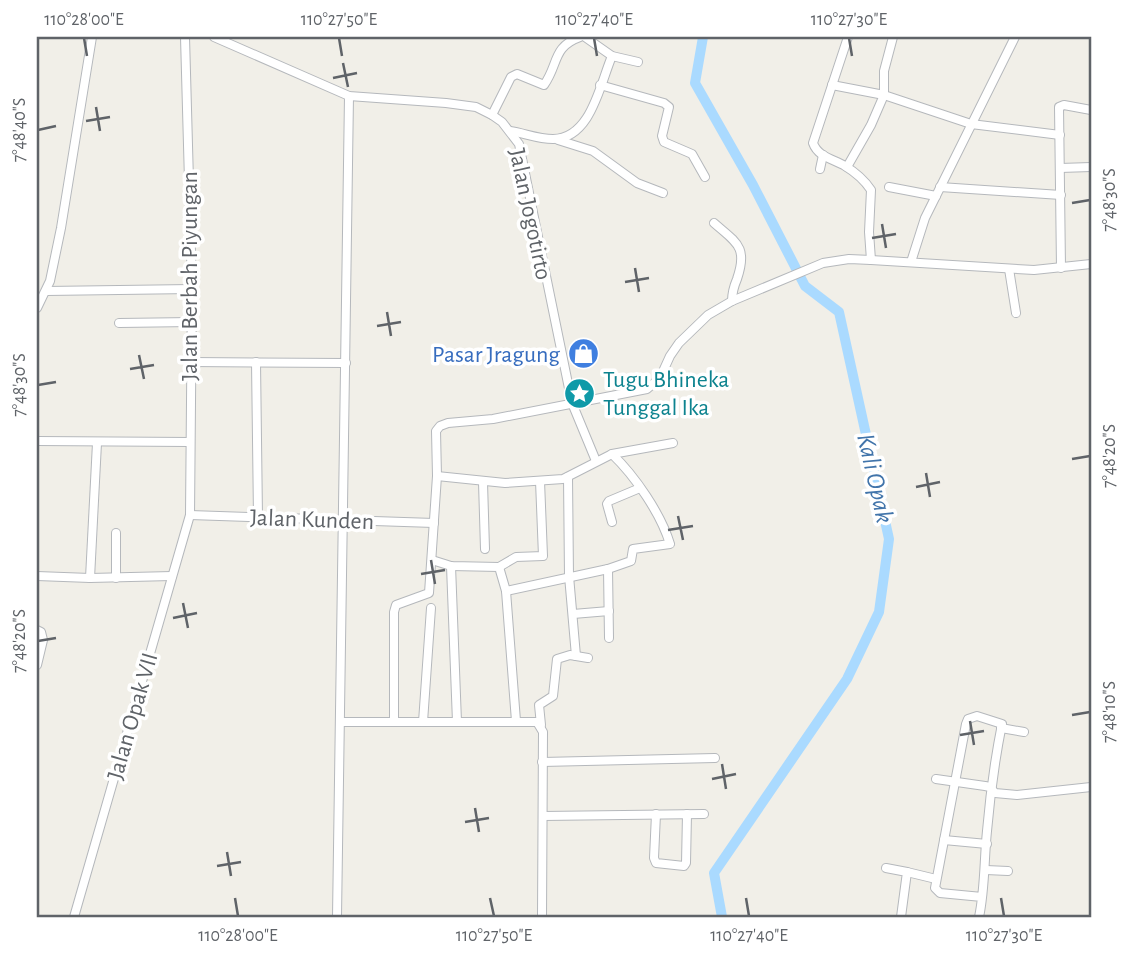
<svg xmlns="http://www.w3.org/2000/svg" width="1128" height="954" viewBox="0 0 1128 954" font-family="'Alegreya Sans',sans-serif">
	<rect width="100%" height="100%" fill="#f1efe8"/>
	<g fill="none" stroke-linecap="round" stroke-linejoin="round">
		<path stroke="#aadaff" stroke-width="10" d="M703,37L695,83L753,185L805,286L839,312L889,539L879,612L847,679L714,873L722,917"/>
		<defs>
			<g id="minor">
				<path d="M214,37L349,96L446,103L476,107L492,115L502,122L519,144L572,403L596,461"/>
				<path d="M585,37L612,56L638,62"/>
				<path d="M848,37L813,143C818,157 833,159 845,166C855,172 865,181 871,190L869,232L871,260"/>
				<path d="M600,85L664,103L669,107L662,136L664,142L692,154L705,177"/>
				<path d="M832,85L884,95L971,124L1060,135"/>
				<path d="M492,115L511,77L517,74L544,85C559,64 552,47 580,37"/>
				<path d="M510,131C524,133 538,139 553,139C591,139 600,84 612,56"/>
				<path d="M558,140L593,151L637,183L663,193"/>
				<path d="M847,167L871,125L884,95V71L893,37"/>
				<path d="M1060,168L1091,167"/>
				<path d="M820,169L823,155"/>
				<path d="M889,187L936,196"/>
				<path d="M940,187L1061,195"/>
				<path d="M714,223C737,243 748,247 737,279C734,286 732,293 732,301"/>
				<path d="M911,262L925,218L1015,37"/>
				<path d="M1061,268L1059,107L1064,105L1091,110"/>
				<path d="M1009,269L1016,313"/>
				<path d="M46,291L192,289"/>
				<path d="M37,308L50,281L61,228L92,37"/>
				<path d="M119,323L192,322"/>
				<path d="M190,362L346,363"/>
				<path d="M256,362L258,517"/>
				<path d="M37,441L190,442"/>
				<path d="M612,454L673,443"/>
				<path d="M437,476L505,483L563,479L612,454C635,476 661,514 670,544L633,549L631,561L608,569L506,591"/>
				<path d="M568,477L569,576L576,656"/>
				<path d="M483,482L485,549"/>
				<path d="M190,515L434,523"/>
				<path d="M612,522L607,504L609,501L640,488"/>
				<path d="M116,533V578"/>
				<path d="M432,560L451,566L499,567L506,591L516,721"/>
				<path d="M451,566L457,722"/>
				<path d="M499,567L516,557L543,556L540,481"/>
				<path d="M608,569L609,638"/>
				<path d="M37,576L90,578L172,576"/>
				<path d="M90,578L97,443"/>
				<path d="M573,614L609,611"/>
				<path d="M37,630L41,632L43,640L37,665"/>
				<path d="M341,722H537L543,732L542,917"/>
				<path d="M394,722V612L396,605L429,593L437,476L436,431L440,426L448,423L493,419L647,389L660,378L670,356L679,343L708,315L732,301L823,263L849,259L871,260L1034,270L1091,264"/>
				<path d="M423,722L431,608"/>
				<path d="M541,725L539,705L553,696L557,659L570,655L588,658"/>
				<path d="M1001,728L1024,732"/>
				<path d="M542,762L715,758"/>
				<path d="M936,779L985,786L990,787L995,793L1017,795L1091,787"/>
				<path d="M656,814L654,858L656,863L684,866L686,863L687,814"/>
				<path d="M543,816L704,814"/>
				<path d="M944,840L987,844"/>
				<path d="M886,868L907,872L901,917"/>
				<path d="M986,870L1008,871"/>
				<path d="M907,872L936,879"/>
				<path d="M74,917L190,515L192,289L185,37"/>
				<path d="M337,917L349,96"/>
				<path d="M979,917C985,889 984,860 987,831C990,796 995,759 1002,724L977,716L968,719L966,724L935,888L940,893L982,897"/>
			</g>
		</defs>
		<use href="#minor" stroke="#b5b8bc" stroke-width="10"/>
		<use href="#minor" stroke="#fff" stroke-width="8"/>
	</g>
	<path fill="none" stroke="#5f6368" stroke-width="2.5" d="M84,38L87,56M339,38L342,56M594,38L597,56M849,38L852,56M343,63L348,87M333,78L357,73M96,107L100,131M86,121L110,117M38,130L56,126M1072,203L1090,200M882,224L886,248M872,238L896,234M635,268L639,292M625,282L649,278M387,312L391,336M377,326L401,322M139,355L144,379M130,369L154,365M38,385L56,382M1072,459L1090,456M926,473L930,497M916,487L940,482M678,516L683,540M668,530L693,526M431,560L435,584M421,574L445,570M183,603L188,628M173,618L197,613M38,641L56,638M1072,715L1090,712M970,721L974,745M960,735L984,731M722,764L726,789M712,779L736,774M475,808L479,832M465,822L489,818M227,852L231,876M217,866L241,862M235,898L238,916M490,898L494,916M746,898L749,916M1001,898L1004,916"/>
	<defs>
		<symbol id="shop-disc" viewBox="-11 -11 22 22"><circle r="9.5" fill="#3f7fe0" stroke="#fff"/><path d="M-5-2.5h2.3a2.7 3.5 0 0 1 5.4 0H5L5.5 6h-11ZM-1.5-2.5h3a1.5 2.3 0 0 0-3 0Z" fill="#fff"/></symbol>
		<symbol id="sight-disc" viewBox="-11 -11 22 22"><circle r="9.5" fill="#0f9aa8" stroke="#fff"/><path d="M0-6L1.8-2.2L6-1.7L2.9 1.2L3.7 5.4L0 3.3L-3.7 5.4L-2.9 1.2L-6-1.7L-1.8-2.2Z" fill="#fff"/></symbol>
	</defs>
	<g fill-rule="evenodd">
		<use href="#shop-disc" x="566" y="336" width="35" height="35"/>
		<use href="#sight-disc" x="562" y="376" width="35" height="35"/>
	</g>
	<g text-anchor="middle" stroke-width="7" stroke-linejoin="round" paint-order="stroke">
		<g font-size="24" fill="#5f6368" stroke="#fff">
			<text transform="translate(531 214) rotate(78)" y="8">Jalan Jogotirto</text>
			<text transform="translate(189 276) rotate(-90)" y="8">Jalan Berbah Piyungan</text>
			<text transform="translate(312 519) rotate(2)" y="8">Jalan Kunden</text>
			<text transform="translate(132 716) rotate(-74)" y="8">Jalan Opak VII</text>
		</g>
		<g font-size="24" fill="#366cbe" stroke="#fff" text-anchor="end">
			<text x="560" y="362">Pasar Jragung</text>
		</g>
		<g font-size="24" fill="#0d838f" stroke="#fff" text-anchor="start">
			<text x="603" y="387">Tugu Bhineka<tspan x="603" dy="28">Tunggal Ika</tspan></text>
		</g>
		<g font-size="26" font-style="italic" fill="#4174aa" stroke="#fff">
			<text transform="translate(876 478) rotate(77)" y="9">Kali Opak</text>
		</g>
	</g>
	<rect width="1128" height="954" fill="none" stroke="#ffffff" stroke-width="77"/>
	<rect x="38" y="38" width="1052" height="878" fill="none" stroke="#5f6368" stroke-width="2.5"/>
	<g font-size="18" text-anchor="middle" fill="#5f6368">
		<text x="84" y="25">110°28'00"E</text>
		<text x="339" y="25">110°27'50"E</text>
		<text x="594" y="25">110°27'40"E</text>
		<text x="849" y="25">110°27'30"E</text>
		<text transform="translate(19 130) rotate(-90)" y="6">7°48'40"S</text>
		<text transform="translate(1109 200) rotate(-90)" y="6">7°48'30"S</text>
		<text transform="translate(19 385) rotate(-90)" y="6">7°48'30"S</text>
		<text transform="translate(1109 456) rotate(-90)" y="6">7°48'20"S</text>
		<text transform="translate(19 641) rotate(-90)" y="6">7°48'20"S</text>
		<text transform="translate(1109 712) rotate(-90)" y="6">7°48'10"S</text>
		<text x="238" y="941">110°28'00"E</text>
		<text x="494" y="941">110°27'50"E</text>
		<text x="749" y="941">110°27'40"E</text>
		<text x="1004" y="941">110°27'30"E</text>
	</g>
</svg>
